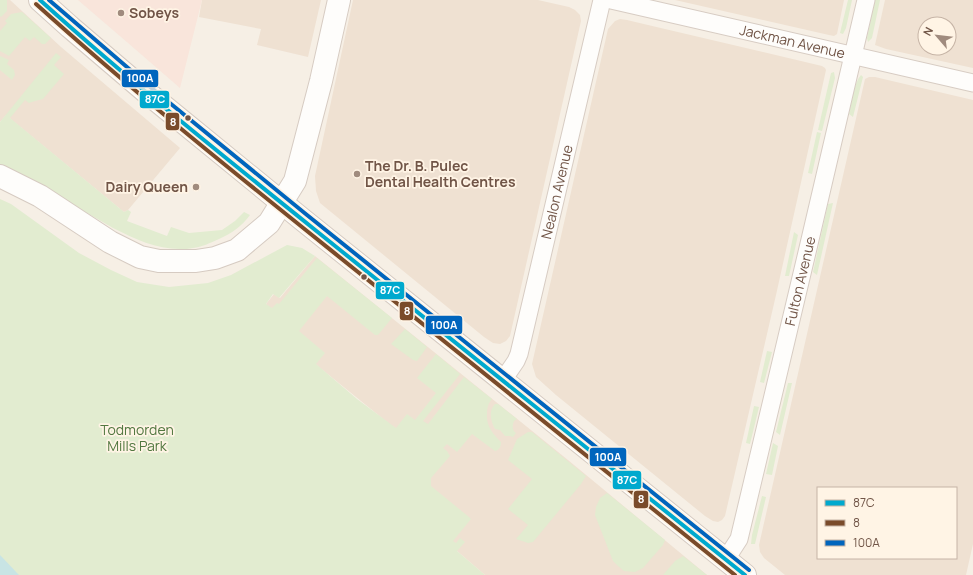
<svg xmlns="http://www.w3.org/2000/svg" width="973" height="575" viewBox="0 0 973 575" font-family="Manrope,sans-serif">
	<rect width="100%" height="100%" fill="#f6efe5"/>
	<g fill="#efe1d2" fill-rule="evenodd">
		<path d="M0,0H10L61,47L180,148L128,210L124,212L6,115L0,122Z"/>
		<path d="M202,0H321L308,57L257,45L261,29L199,17Z"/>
		<path d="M353,0H538L569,7L575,10L580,15L581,21L510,336L506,341L500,344L493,343L484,337L320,203L316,191L315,176Z"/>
		<path d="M675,0H844L837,34L834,36L829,35Z"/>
		<path d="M885,0H973V68L886,49L875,45ZM925,24H949V48H925Z"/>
		<path d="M620,19L627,20L648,25L822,66L825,68L826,70L776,295L725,516L722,520L718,522L713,521L705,516L556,395L536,377L532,364L608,29L615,21Z"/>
		<path d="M869,77H875L973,100V544L966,575H785L764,558L760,552L759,545L865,79ZM818,488H956V558H818Z"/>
		<path d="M315,256L568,460L707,575H485L457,551L382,418L298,350L266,304L274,294L280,298Z"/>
	</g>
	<path fill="#f9e5db" d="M78,0H202L180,88L135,49Z"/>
	<g fill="#e2ecd0">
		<path d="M0,0H7V11L1,17L0,16Z"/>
		<path d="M848,0H852L846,28L843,34L840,33Z"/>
		<path d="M875,0H880L872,38L868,42L867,38Z"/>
		<path d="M22,12L51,38L45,44H42L34,37L30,41L25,37L9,56L0,51V31L7,23L5,21L11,14Z"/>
		<path d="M56,53L61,57L54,65L64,74L43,99L35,101L29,103L25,100L10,118L124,212L128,210L131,212L127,221L167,236L171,227L189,233L222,230L235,221L244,212L250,215C241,227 232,233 219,239C210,243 202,247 193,248C189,249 184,249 180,249C156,249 135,239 113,228L13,170L0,165V122Z"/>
		<path d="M0,56L9,60L7,64L14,70L15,75L12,80L0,70Z"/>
		<path d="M834,72L835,78L822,131L818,130L831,73Z"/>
		<path d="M861,75L863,77L853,117L849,114C852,103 853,84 861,75Z"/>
		<path d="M817,132L821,133L812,174L808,173Z"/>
		<path d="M0,199L11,204L79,253L111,270L137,282L169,287L208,283L231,275L287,245L302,248L315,256L279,298L273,294L266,304L272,308L277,303L279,304L317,258L392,318L378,335H375L327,296L299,331L325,353L316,364L357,399L396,428L407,414L415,420L436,393L417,378L436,354L460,374L423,421L428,424L464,377L492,399C488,404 487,408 487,414C486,426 493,434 501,442C501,447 499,450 495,451L472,434L457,452L447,444L443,448L447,451L450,456L431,478V486L469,517L471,519L453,541L456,543L460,538L465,542L457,551L485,575H0Z"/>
		<path d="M833,203L817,275L813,272L828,204Z"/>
		<path d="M794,232L798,235L789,276H785Z"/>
		<path d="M405,329L427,347L417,361L413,360L391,344Z"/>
		<path d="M767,351L772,352L764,383L760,382Z"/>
		<path d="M788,383H792L780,435L776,432Z"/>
		<path d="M495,404H498L517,419L514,421C512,426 512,430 516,433L513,437L510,436H505L500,430L495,429C491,422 488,411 495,404Z"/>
		<path d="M754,406L759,407L750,444L746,443Z"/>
		<path d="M528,432H532L586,476L581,484L533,542L528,543L516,539L528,525L508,509L532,479L508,460L517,439Z"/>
		<path d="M773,443L778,446L772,475L766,474Z"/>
		<path d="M607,493L665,540L663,545L643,568L635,572L624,571L618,566L613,561L595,515L596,507L600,498Z"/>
		<path d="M762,496L766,497L755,544H751L752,535Z"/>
		<path d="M683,556L707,575H663L675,561Z"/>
	</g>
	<path fill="#c8e4e4" d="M0,555L19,575H0Z"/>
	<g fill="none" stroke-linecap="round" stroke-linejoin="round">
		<defs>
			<g id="street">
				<path id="s1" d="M611,0L973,83"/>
				<path id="s2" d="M503,380L516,361L519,354L602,0"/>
				<path id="s3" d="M726,559L739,539L809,244L866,0"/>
			</g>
			<g id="secondary">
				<path d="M40,0L70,27L145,91L303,220L745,575"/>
				<path d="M0,176L40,196L110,242L140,257L159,261H196L215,258L237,250L269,223L295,181L321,81L339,0"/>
			</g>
		</defs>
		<use href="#street" stroke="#d7ccc3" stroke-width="19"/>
		<use href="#secondary" stroke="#d6cbc2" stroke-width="24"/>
		<use href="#street" stroke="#fefdfb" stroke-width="17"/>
		<use href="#secondary" stroke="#fefdfb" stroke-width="22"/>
		<defs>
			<path id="bus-1" d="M40,0C143,93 252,179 360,266C488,369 617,472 745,575"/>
			<path id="bus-2" d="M36,4C138,96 246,182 353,268C481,370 608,473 735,575"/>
			<path id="bus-3" d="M49,0L149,86L307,215L749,570"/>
		</defs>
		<use href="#bus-1" stroke="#fff4e5" stroke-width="7"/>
		<use href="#bus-2" stroke="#fff4e5" stroke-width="7"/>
		<use href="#bus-3" stroke="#fff4e5" stroke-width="7"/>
		<use href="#bus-1" stroke="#00a9ce" stroke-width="4"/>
		<use href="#bus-2" stroke="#7a4b2a" stroke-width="4"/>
		<use href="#bus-3" stroke="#0065bd" stroke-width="4"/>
	</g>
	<g fill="#a08b7e" stroke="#fff4e5" stroke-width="1.5">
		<circle cx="121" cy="13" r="4"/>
		<circle cx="357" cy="174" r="4"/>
		<circle cx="196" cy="187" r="4"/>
	</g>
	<g fill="#715547" stroke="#fff4e5" stroke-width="1.5">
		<circle cx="188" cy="118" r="3.5"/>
		<circle cx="364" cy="277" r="3.5"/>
	</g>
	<g text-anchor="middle" stroke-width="3.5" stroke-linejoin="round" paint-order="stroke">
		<g font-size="14" font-weight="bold" fill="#715547" stroke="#fff4e5" text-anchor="start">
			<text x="129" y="18">Sobeys</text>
			<text x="365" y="171">The Dr. B. Pulec<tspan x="365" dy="16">Dental Health Centres</tspan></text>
			<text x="188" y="192" text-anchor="end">Dairy Queen</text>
		</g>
		<g font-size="14" fill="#715547" stroke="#fff4e5">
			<text dy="5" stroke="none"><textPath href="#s1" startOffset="186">Jackman Avenue</textPath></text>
			<text dy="5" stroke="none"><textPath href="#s2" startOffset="197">Nealon Avenue</textPath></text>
			<text dy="5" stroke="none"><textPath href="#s3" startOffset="289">Fulton Avenue</textPath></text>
		</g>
		<g font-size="14" fill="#527840" stroke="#fff4e5">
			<text x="137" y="435">Todmorden<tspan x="137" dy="16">Mills Park</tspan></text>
		</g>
	</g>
	<g stroke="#fff4e5" stroke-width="1.5">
		<rect x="121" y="69" width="38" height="19" rx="4" fill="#0065bd"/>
		<rect x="139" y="90" width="31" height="19" rx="4" fill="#00a9ce"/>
		<rect x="165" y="112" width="15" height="19" rx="4" fill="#7a4b2a"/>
		<rect x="375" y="281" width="30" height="19" rx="4" fill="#00a9ce"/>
		<rect x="399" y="301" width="15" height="20" rx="4" fill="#7a4b2a"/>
		<rect x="425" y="315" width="38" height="20" rx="4" fill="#0065bd"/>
		<rect x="589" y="447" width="38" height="20" rx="4" fill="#0065bd"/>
		<rect x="612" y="470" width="30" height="20" rx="4" fill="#00a9ce"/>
		<rect x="633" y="490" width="16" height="19" rx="4" fill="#7a4b2a"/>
	</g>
	<g font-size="11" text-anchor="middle" font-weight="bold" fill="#fff">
		<text x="140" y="82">100A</text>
		<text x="155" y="103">87C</text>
		<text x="173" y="126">8</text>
		<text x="390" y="294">87C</text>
		<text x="407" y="315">8</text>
		<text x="444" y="329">100A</text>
		<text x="608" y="461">100A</text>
		<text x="627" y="484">87C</text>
		<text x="641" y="503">8</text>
	</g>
	<rect x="817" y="487" width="140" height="72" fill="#fff4e5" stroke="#c6b4a6"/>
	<rect x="825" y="500" width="20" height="6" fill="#00a9ce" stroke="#c6b4a6"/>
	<text x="853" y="507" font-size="12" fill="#715547">87C</text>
	<rect x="825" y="520" width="20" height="6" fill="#7a4b2a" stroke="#c6b4a6"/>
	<text x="853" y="527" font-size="12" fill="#715547">8</text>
	<rect x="825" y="540" width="20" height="6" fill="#0065bd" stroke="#c6b4a6"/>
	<text x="853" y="547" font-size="12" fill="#715547">100A</text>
	<g transform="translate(937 36) rotate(298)"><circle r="19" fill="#fff4e5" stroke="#c6b4a6"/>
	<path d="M0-3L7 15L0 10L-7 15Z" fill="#a08b7e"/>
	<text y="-6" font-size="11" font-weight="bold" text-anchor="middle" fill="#715547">N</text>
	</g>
</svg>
